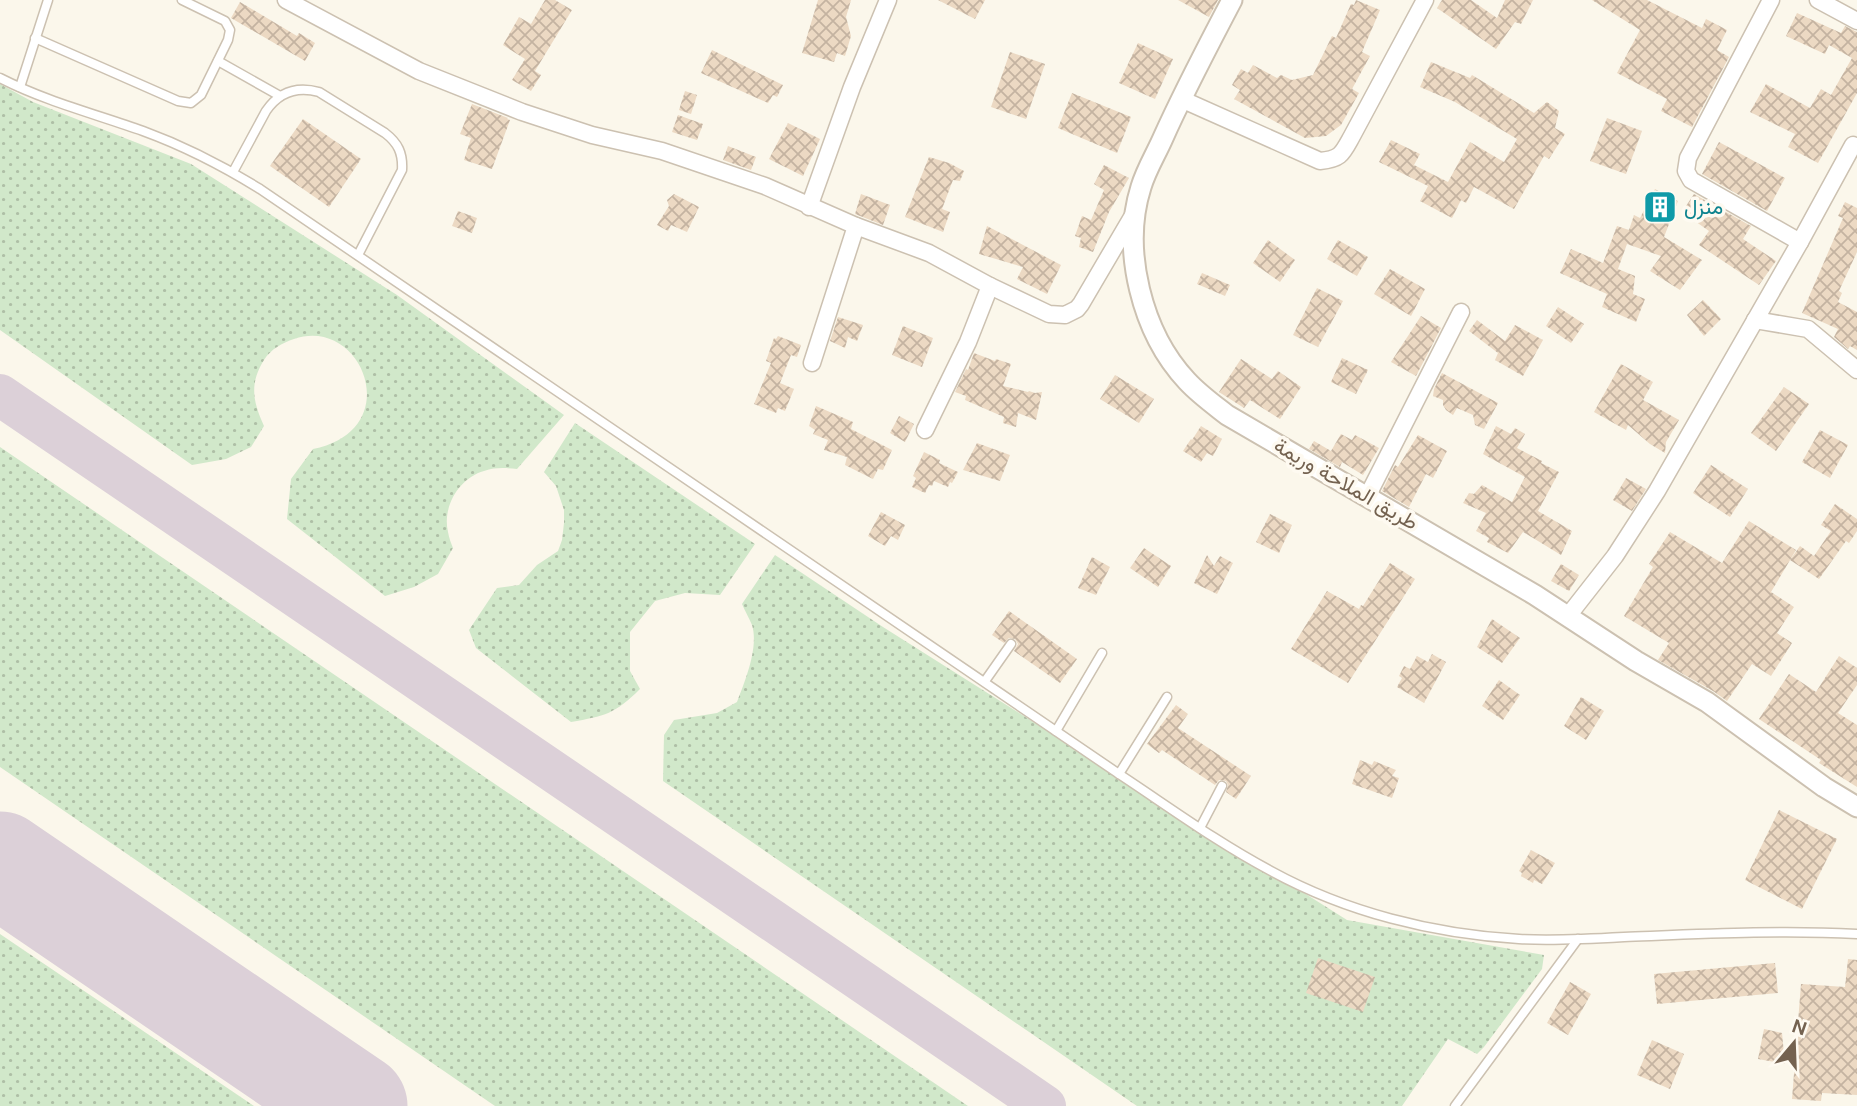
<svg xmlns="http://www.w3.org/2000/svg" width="1857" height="1106" viewBox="0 0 1857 1106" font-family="'DM Sans',Vazirmatn,sans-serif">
	<defs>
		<pattern id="grass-dots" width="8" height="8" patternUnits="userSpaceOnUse" patternTransform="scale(1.75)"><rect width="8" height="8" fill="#d1e8ca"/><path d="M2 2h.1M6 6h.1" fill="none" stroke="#aebfa6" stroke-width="1.8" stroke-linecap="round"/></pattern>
		<pattern id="building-cross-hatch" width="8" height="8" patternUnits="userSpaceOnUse" patternTransform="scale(1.75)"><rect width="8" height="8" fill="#ecd9c3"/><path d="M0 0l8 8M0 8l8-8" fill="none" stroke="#c4b3a1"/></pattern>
	</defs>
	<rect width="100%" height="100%" fill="#fbf7eb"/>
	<g fill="url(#grass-dots)">
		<path d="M0,84L33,102L191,164L397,295L564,415L517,469C506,468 496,467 484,471C459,478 442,507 448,532C449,538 451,543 453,548L438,574L414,587L385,596L287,519L291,479L313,449C408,430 362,315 294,339C282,343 271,349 264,360C249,384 253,402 264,426L251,447L226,459L192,465L0,330Z"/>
		<path d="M575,423L755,544L720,595L685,593L655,601L630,632V671L640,689C615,714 605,716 571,722L476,648L469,630L497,588L519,585L537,565L558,551L562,540L564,523V510L556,486L544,472Z"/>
		<path d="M0,447L968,1106H495L0,767Z"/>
		<path d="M775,555L883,627L1347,920L1544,955L1542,969L1484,1047L1477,1054L1448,1039L1402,1106H1137L663,781L664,735L674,720L717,713L737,702C745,681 759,647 752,625C749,618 745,611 742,604Z"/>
		<path d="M0,934L254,1106H0Z"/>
	</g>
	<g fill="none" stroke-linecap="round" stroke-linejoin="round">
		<path stroke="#dcd0d8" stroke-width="42" d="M0,395L1045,1106"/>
		<path stroke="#dcd0d8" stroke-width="105" d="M0,864L355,1106"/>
	</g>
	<g fill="url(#building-cross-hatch)">
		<path d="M545,0H555L572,10L535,71L541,75L531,91L512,80L525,59L503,45L519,17L531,24Z"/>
		<path d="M818,0H851L846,17L851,36L845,56L837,53L834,62L802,53Z"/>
		<path d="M938,0H985L975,19Z"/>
		<path d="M1178,0H1218L1209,17Z"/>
		<path d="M1356,0L1380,10L1362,52L1370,56L1352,89L1359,93L1341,125L1326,136L1305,138L1234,99L1240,90L1232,85L1241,69L1248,73L1253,65L1277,78L1281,75L1292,80L1313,75L1332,36L1336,38L1351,4L1354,5Z"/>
		<path d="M1442,0H1471L1497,18L1505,0H1533L1521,24L1515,22L1496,49L1437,8Z"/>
		<path d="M1592,0H1647L1702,28L1706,19L1727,30L1717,50L1729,57L1692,127L1661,111L1667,99L1617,73L1640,30Z"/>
		<path d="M240,2L297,36L299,33L315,43L305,61L231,18Z"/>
		<path d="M1797,13L1841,33L1845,26L1857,32V93L1818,163L1788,147L1795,134L1750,112L1766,84L1810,108L1821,89L1831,95L1852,58L1829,45L1825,54L1786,36Z"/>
		<path d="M1138,43L1173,59L1155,99L1119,83Z"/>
		<path d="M712,50L783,85L777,97L773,95L768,103L701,73Z"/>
		<path d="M1010,52L1045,64L1026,119L991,107Z"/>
		<path d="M1431,62L1470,78L1472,75L1534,113L1547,102L1559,111L1555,128L1565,134L1549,159L1544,156L1514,209L1474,187L1466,203L1461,200L1452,218L1420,201L1428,186L1379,162L1391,140L1420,154L1414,165L1448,182L1470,142L1504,162L1517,139L1455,102L1420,87Z"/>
		<path d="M685,91L697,95L691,114L679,110Z"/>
		<path d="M1072,93L1131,117L1117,153L1058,128Z"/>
		<path d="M472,104L508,118L507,119L510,120L492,169L464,160L471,138L460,134Z"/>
		<path d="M678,115L703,124L697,140L672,132Z"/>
		<path d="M1607,118L1642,131L1626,174L1590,161Z"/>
		<path d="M303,119L361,159L329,207L270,166Z"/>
		<path d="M788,123L820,139L803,176L769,159Z"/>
		<path d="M1719,142L1785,178L1767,211L1702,174Z"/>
		<path d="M728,146L756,157L751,170L723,160Z"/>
		<path d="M929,157L949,163L964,171L960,181L953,180L942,209L950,212L943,232L905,217Z"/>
		<path d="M1104,165L1129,178L1109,212L1093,252L1079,247L1081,238L1075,236L1082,216L1091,220L1104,190L1094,184Z"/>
		<path d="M1655,189L1678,201L1664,237L1702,260L1680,290L1650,271L1661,256L1627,244L1618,269L1635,276L1633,294L1645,299L1636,322L1602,307L1607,294L1560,273L1571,249L1603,263L1617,226L1629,230L1634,215L1640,218Z"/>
		<path d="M674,194L699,207L687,232L671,225L668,231L657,225L669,206L667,200Z"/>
		<path d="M861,194L890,205L883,225L855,214Z"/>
		<path d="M1694,194L1751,226L1743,239L1776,261L1759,285L1699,245L1709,231L1682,212Z"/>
		<path d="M1845,202L1857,208V252L1839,291L1842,293L1838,302L1857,312V350L1850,346L1848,349L1834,337L1838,329L1802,313L1843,218L1838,216Z"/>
		<path d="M458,211L477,218L472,233L452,226Z"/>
		<path d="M987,226L1061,265L1047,294L1017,279L1023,267L979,254Z"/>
		<path d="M1268,240L1295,260L1280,282L1253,263Z"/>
		<path d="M1338,240L1368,257L1357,276L1327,259Z"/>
		<path d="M1390,269L1425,289L1411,316L1374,294Z"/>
		<path d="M1202,273L1230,285L1225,296L1197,284Z"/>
		<path d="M1317,288L1343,301L1318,347L1293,335Z"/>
		<path d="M1703,300L1721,319L1704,336L1687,315Z"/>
		<path d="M1558,307L1584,324L1571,343L1546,326Z"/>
		<path d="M1421,316L1441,328L1416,376L1391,362Z"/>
		<path d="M838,317L863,325L857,341L848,337L845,348L830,341Z"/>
		<path d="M1477,320L1505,341L1515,325L1543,340L1523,376L1495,360L1498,353L1469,331Z"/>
		<path d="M903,326L933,338L922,367L892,355Z"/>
		<path d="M778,336L801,345L797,357L791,355L780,383L794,389L785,411L778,408L776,413L754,404L771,363L766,361L774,338L776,339Z"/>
		<path d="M974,353L995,361L996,359L1011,364L1003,386L1028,392L1029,391L1035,393L1042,392L1036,420L1018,413L1016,427L1003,423L1004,417L965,400L966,396L955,392L966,369L968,370Z"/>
		<path d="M1342,358L1368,370L1356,394L1331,382Z"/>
		<path d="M1241,359L1272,379L1278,371L1301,387L1280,419L1250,400L1244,408L1219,392Z"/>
		<path d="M1621,364L1653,382L1643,400L1679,420L1666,442L1665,453L1650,444L1628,425L1626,430L1594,412Z"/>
		<path d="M1442,373L1498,403L1484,429L1475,425L1473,415L1457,408L1453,415L1446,410L1443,405V400L1433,396L1434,389Z"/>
		<path d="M1115,375L1154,399L1139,423L1100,399Z"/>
		<path d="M1784,387L1809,404L1776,451L1751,433Z"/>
		<path d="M816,406L853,422L851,429L892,450L883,470L878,469L873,479L845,465L847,457L824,450L828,440L813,434L815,430L809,426Z"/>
		<path d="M899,416L914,424L905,442L890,433Z"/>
		<path d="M1201,426L1222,439L1213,456L1207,453L1201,462L1183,451L1191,439L1192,440Z"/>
		<path d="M1496,426L1511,434L1515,428L1525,434L1517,448L1542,461L1541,463L1559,472L1538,511L1572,531L1561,555L1523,532L1508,553L1487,542L1489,538L1476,531L1486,513L1463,503L1469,493L1474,494L1482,485L1512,502L1525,477L1483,454Z"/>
		<path d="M1820,430L1848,445L1830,478L1802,462Z"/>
		<path d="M1341,434L1352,440L1355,435L1379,448L1363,475L1342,462L1340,467L1309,449L1314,441L1331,451Z"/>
		<path d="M1418,435L1447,451L1433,478L1426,474L1409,507L1382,491L1395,465L1398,467Z"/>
		<path d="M977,443L1010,455L1000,481L963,470Z"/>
		<path d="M924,452L940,460L939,463L958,472L952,483L950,482L948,487L934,481L932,486L929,485L925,493L912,487L916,478L913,476Z"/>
		<path d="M1711,465L1748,489L1730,517L1693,493Z"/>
		<path d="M1626,478L1646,489L1632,511L1613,500Z"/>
		<path d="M1835,504L1857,519V531L1849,543L1846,541L1819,579L1790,560L1800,546L1814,556L1831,531L1821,525Z"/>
		<path d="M881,512L905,525L898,540L891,536L885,546L868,536Z"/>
		<path d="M1270,514L1292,525L1279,553L1256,542Z"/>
		<path d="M1749,521L1796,550L1771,592L1794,607L1777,633L1792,643L1771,676L1752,664L1727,701L1713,691L1658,660L1669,643L1624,616L1653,567L1649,564L1670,532L1722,563Z"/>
		<path d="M1144,548L1171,566L1158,587L1130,568Z"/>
		<path d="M1207,555L1214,566L1220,556L1233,563L1217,594L1194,583Z"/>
		<path d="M1092,557L1110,567L1096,595L1078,588Z"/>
		<path d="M1390,563L1415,579L1348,683L1291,649L1327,591L1359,609L1361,605L1363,606Z"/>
		<path d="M1561,564L1579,575L1569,591L1551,581Z"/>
		<path d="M1009,611L1077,659L1060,683L1014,651L1018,644L1015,639L1009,638L1004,643L992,635Z"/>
		<path d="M1492,619L1520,638L1502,663L1477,647Z"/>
		<path d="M1432,654L1446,662L1424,703L1397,687L1402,678L1399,676L1404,666L1410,669L1417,656L1428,662Z"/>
		<path d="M1839,656L1857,668V685L1838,713L1857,725V787L1819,763L1821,760L1759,719L1789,674L1816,692Z"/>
		<path d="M1499,680L1520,695L1503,720L1482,706Z"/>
		<path d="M1581,697L1604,711L1586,740L1564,726Z"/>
		<path d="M1176,705L1188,714L1178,728L1251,776L1236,799L1226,792L1228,785L1226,781L1219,780L1215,785L1162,750L1159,753L1147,744Z"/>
		<path d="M1360,760L1372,765L1374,761L1396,770L1392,776L1399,778L1392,798L1352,784Z"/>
		<path d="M1779,810L1837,839L1802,909L1745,880Z"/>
		<path d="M1531,850L1555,863L1542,884L1534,880L1533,883L1521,876L1522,873L1519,871Z"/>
		<path d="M1318,958L1375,977L1363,1012L1306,993Z"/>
		<path d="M1848,959L1857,960V1095L1822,1093L1821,1101L1792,1099L1801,984L1845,987Z"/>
		<path d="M1775,963L1778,993L1657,1004L1654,974Z"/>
		<path d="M1570,982L1591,994L1568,1035L1547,1023Z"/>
		<path d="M1764,1029L1782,1033L1785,1064L1758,1059Z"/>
		<path d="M1652,1040L1684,1054L1670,1089L1637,1075Z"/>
	</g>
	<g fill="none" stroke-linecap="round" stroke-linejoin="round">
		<defs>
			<g id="service">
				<path d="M35,38L178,101L191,103L201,95L228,40L230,30L225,21L182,0"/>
				<path d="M218,61L280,96"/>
				<path d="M0,78C45,101 95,114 143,131C184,146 223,166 260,189L1119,774C1169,807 1218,843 1271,871C1346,912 1433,934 1519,939C1554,941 1589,939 1624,937C1702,934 1779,930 1857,934"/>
				<path d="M20,87L48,0"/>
				<path d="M233,172L266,111C279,92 297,86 319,92L385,133C398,143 403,153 402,170L358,255"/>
				<path d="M985,681L1011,644"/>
				<path d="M1056,731L1102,653"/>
				<path d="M1119,774L1167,697"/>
				<path d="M1200,828L1222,786"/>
				<path d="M1455,1106L1578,939"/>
			</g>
			<g id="minor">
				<path d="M286,0L419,71L522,112L592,135L662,151L765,186L856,226L929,253L990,286L1049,314L1065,315L1077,309L1081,304L1135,212"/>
				<path d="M1771,0L1688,158L1686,171L1691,180L1800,242"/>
				<path d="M1818,0L1857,21"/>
				<path d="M1181,99L1320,161C1341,159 1342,154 1352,136L1425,0"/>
				<path d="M809,207L852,87L888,0"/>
				<path d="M1755,320L1808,329L1857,370"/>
				<path d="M812,363L856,226"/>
				<path d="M925,430L968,342L990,286"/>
				<path d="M1367,497L1461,312"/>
				<path d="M1568,616L1615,556L1657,491L1800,242L1853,145"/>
			</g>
			<path id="tertiary" d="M1232,0C1208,46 1184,91 1163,138C1156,154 1146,170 1141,187C1121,250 1142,333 1187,381C1199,394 1213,404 1227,415L1535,595L1636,661L1707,702L1824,787L1857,807"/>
		</defs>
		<use href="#service" stroke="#ccc1b1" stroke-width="11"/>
		<use href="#minor" stroke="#ccc1b1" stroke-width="19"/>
		<use href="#tertiary" stroke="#ccc1b1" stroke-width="23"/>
		<use href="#service" stroke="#fff" stroke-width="8"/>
		<use href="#minor" stroke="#fff" stroke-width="16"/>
		<use href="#tertiary" stroke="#fff" stroke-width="19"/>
	</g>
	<defs>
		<symbol id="building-square" viewBox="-11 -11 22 22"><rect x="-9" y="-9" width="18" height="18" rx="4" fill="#0f9aa8" stroke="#fefaf1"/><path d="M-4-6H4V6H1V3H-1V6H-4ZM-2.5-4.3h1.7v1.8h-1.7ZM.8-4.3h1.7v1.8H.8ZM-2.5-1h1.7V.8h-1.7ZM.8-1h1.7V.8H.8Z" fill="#fff"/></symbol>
	</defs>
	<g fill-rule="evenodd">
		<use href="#building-square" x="1641" y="188" width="38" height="38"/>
	</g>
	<g text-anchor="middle" stroke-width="7" stroke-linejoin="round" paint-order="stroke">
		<g font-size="21" fill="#0d838f" stroke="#fefaf1" text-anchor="start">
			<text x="1684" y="214">منزل</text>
		</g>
		<g font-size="21" fill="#746250" stroke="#fefaf1">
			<text transform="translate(1346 484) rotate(30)" y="7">طريق الملاحة وريمة</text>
		</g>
	</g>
	<g transform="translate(1794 1043) rotate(19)" stroke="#fefaf1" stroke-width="5" paint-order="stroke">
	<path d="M0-5L12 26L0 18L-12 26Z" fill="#746250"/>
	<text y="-10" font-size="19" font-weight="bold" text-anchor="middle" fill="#746250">N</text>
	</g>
</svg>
